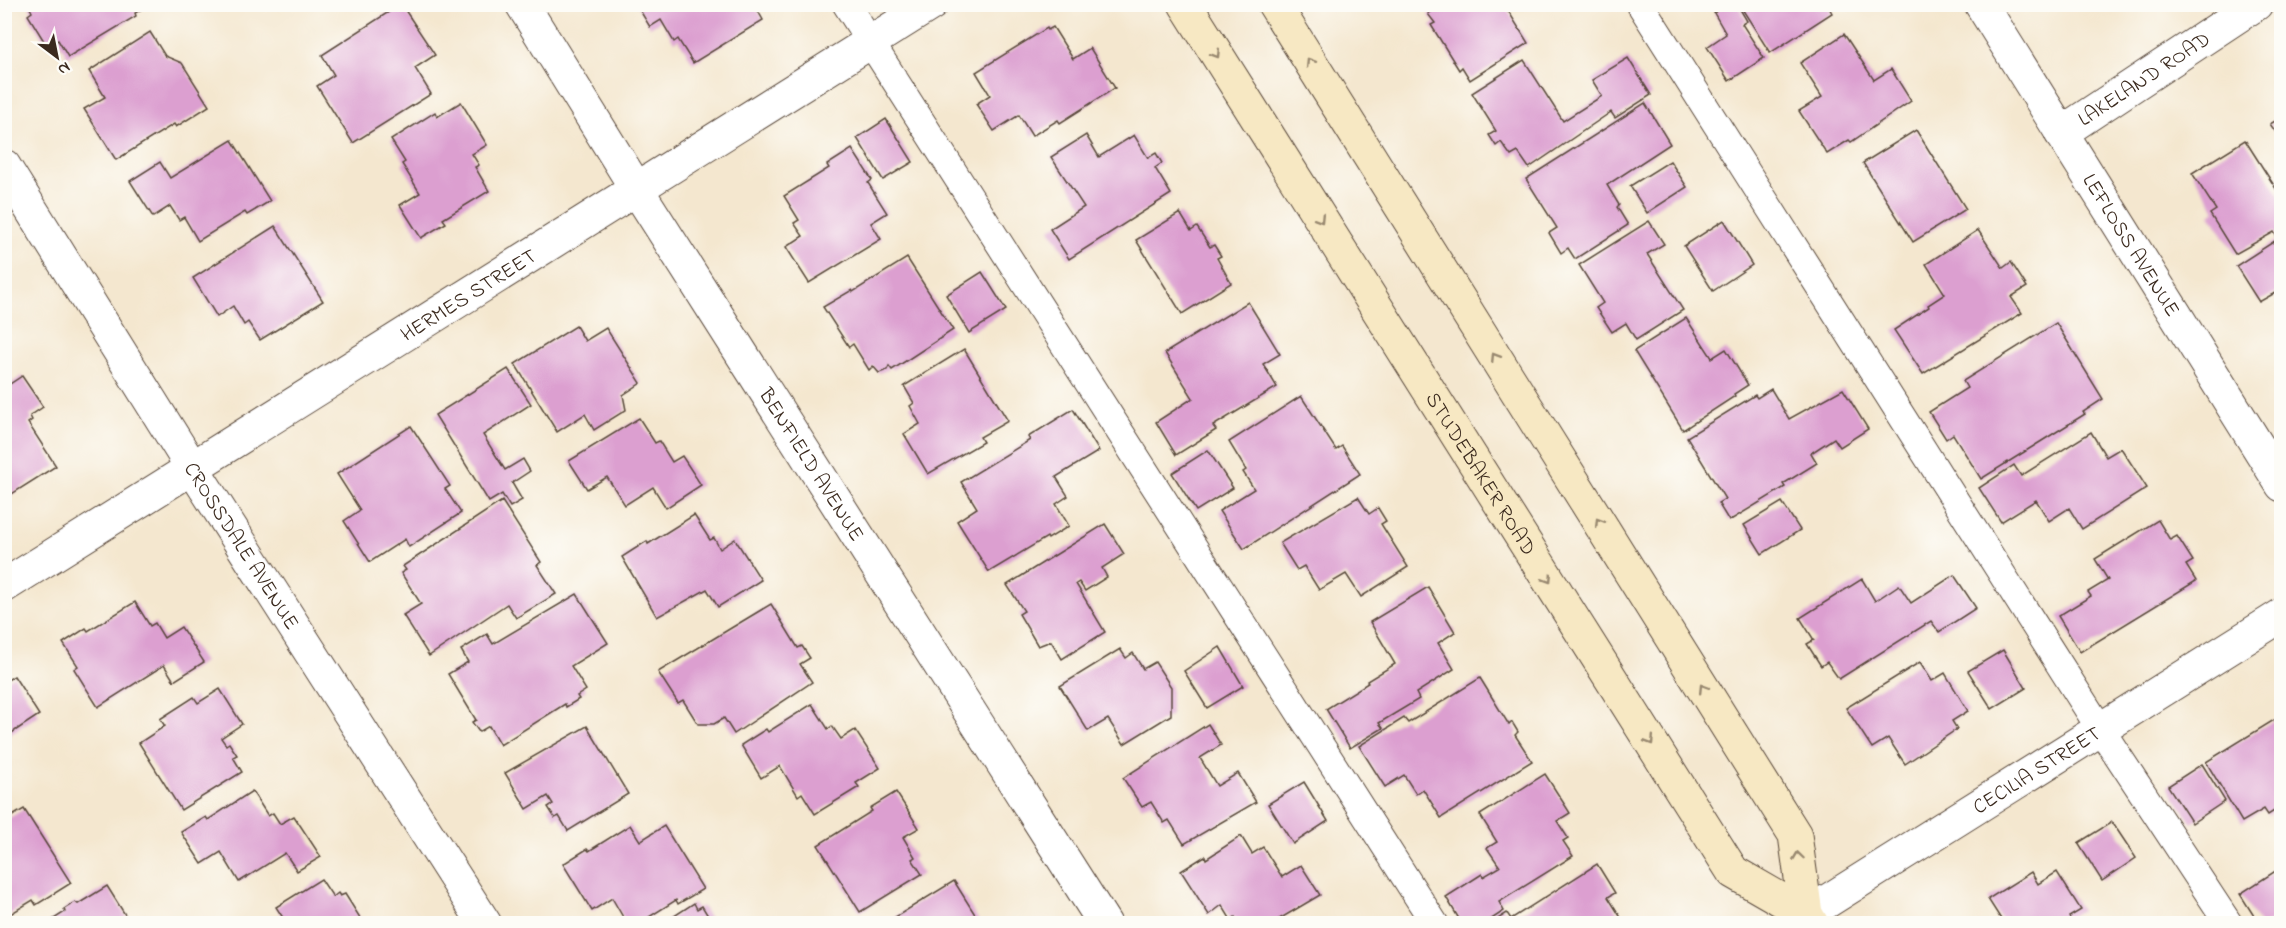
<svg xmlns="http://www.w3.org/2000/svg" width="2286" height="928" viewBox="0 0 2286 928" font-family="'Indie Flower',sans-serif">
	<rect width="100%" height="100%" fill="#fdfcf7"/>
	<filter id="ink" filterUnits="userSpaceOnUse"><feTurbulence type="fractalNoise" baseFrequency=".0167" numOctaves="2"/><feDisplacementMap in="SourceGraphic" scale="12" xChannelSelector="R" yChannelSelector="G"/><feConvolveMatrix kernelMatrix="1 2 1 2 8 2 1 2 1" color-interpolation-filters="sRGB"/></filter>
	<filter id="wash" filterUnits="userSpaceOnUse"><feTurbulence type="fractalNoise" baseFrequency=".008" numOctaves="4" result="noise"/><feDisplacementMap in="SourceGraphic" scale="24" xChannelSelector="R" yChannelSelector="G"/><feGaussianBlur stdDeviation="1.35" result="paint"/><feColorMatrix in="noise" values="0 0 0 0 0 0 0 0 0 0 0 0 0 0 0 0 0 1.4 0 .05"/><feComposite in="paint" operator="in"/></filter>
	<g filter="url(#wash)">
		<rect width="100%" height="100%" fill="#f4e7cf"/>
		<g id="blocks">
			<g fill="#dc9fd0">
				<path d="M28,4H150L135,13L136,16L68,57L58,40L47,46L28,15L32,12Z"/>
				<path d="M401,4L435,55L415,68L431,94L353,143L317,86L334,75L322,55Z"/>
				<path d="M636,4H754L763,20L693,63L678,39L674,42L661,20L650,27Z"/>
				<path d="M1443,4H1504L1528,43L1470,80L1462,67L1459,70L1431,25L1435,23L1428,14Z"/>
				<path d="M1727,4H1737L1747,21L1742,24L1764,58L1729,81L1707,47L1726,34L1714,13Z"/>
				<path d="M1739,4H1827L1832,13L1770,53Z"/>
				<path d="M1053,27L1073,59L1090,48L1115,88L1060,123L1058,120L1032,136L1019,115L994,131L976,104L990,95L976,72L1047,28L1048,30Z"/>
				<path d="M150,32L165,56L182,63L209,106L176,127L174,124L116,160L84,109L105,97L89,71Z"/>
				<path d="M1844,34L1874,80L1891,69L1911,101L1851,142L1849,140L1827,154L1799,111L1822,97L1800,63Z"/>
				<path d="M1628,58L1651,95L1615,118L1611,112L1529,168L1518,152L1511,156L1501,142L1496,146L1489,135L1496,131L1472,93L1524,60L1563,121L1602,96L1592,80Z"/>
				<path d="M461,102L487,145L472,154L479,165L475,167L489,191L443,219L446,223L421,238L400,205L420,193L402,164L405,162L391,140L435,112L437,117Z"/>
				<path d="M1645,103L1670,144L1607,185L1619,205L1617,207L1628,225L1575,259L1568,248L1561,253L1549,233L1557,228L1526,179Z"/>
				<path d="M2282,117V141L2270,124Z"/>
				<path d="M886,119L913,162L883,180L857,138Z"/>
				<path d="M1916,130L1966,209L1913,242L1863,163Z"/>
				<path d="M1086,135L1099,157L1134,135L1148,158L1156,153L1162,163L1155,168L1171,194L1069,259L1050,229L1084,207L1051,157Z"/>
				<path d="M232,140L270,201L247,215L245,212L198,241L184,217L179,220L170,206L153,217L130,181L160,162L170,178Z"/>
				<path d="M2245,140L2282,198V289L2259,302L2236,266L2278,239L2274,232L2235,254L2210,214L2216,210L2192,173Z"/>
				<path d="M852,149L872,180L868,183L887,213L871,223L881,239L809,283L786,247L803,236L794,223L799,220L784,196L829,168L827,165Z"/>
				<path d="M1670,161L1687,187L1647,213L1630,186Z"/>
				<path d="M1180,213L1191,231L1197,227L1210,247L1214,245L1221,256L1217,258L1231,283L1182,314L1136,240Z"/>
				<path d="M1724,220L1752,265L1713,291L1684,246Z"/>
				<path d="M1649,221L1664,244L1647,254L1683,310L1636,340L1626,323L1612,332L1596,308L1603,303L1579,265Z"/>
				<path d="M275,226L323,301L260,340L248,322L244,325L233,306L217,317L193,278Z"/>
				<path d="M1978,230L2003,268L2011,262L2027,287L2011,297L2022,313L1923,374L1894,330L1929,307L1928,305L1945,294L1926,264Z"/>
				<path d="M907,258L953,330L892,370L889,366L887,370L879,373L873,366L869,370L853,344L849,347L823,307L852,290L853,292Z"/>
				<path d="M982,272L1006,310L969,333L946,295Z"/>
				<path d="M1248,302L1280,354L1263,364L1277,387L1213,426L1216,430L1176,455L1156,422L1193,398L1165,353Z"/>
				<path d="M1686,318L1712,358L1726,349L1748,385L1734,394L1735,396L1683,430L1634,351Z"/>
				<path d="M2056,323L2103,399L2083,412L2085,414L1981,479L1953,434L1946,439L1929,412L1967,388L1963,381Z"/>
				<path d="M576,326L585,341L606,328L641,383L623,395L626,410L594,430L585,414L557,432L515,364Z"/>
				<path d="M964,349L1008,421L980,437L983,442L928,474L904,434L920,424L910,406L914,403L904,386Z"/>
				<path d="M508,369L531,404L483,435L505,470L523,459L530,471L512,483L522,500L510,507L502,494L489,502L435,415Z"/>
				<path d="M22,376L43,407L30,416L32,420L28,423L56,466L4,499V388Z"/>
				<path d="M1771,389L1789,419L1843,389L1868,429L1840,447L1834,438L1811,453L1817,463L1783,484L1785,487L1729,521L1718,503L1725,499L1687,437L1755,395L1757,398Z"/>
				<path d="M1301,396L1336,450L1342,446L1360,474L1244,549L1219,511L1254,489L1243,472L1246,470L1229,442Z"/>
				<path d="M1073,409L1099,451L1056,477L1068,496L1056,504L1069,526L1048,539L1047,537L989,572L957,521L977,508L961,482L1030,440L1028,437Z"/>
				<path d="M639,418L655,443L659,441L672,462L682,456L701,485L666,508L653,487L625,505L607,477L587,489L569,461Z"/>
				<path d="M411,426L450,486L445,489L461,513L409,547L405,539L370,562L344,521L360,510L337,474Z"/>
				<path d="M2091,432L2106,457L2121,448L2147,488L2082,529L2069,508L2049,521L2036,500L2001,522L1979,488L2014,465L2021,476Z"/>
				<path d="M1208,450L1233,488L1196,511L1172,473Z"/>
				<path d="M1358,497L1369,514L1378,508L1386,521L1381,524L1408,567L1361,597L1346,574L1319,590L1304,566L1297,570L1280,543Z"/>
				<path d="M502,501L541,562L537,565L556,594L516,618L507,604L429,656L403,615L421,604L401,573L406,570L403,566Z"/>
				<path d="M1782,502L1800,530L1762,554L1744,525Z"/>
				<path d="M694,515L710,540L714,538L720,549L735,539L761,580L718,607L707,589L657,617L622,557L647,541L648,544Z"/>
				<path d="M2158,520L2170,540L2177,536L2193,561L2186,565L2196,581L2080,652L2058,616L2091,596L2088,592L2108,580L2095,559Z"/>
				<path d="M1105,524L1124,554L1102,568L1107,577L1085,591L1079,582L1076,584L1105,632L1062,659L1051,641L1038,646L1019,614L1024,611L1007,585Z"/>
				<path d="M1954,575L1976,608L1939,632L1931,621L1839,679L1827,662L1821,666L1807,644L1814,640L1800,618L1862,579L1875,601L1899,585L1911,603Z"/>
				<path d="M1428,587L1455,632L1438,643L1454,669L1416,693L1419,699L1379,723L1383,728L1350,748L1326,709L1368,683L1367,681L1395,664L1370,622Z"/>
				<path d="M577,594L608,643L571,666L586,690L577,696L579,699L566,707L565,704L500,745L489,726L479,732L472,722L476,720L448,674L468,662L461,650L487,634L493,644Z"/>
				<path d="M135,602L150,626L155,623L164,638L181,627L204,662L174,681L164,665L98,707L74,669L78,666L63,643L86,628L88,631Z"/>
				<path d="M771,604L798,648L802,646L810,658L800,664L812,682L734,734L724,718L714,724H698L683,700L678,703L658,672Z"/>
				<path d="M1220,647L1243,686L1207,708L1184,671Z"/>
				<path d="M1120,649L1126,658L1133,653L1143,669L1155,662L1171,687V715L1124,744L1108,719L1088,731L1060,686Z"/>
				<path d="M2003,650L2026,688L1992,709L1968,671Z"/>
				<path d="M1920,662L1932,681L1945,673L1968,711L1952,721L1957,729L1905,764L1888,738L1872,748L1846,708Z"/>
				<path d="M14,676L39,715L4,738V682Z"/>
				<path d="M1480,678L1509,725L1512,722L1518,732L1515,735L1532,761L1441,818L1423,789L1416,794L1404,775L1385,787L1359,746L1404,718L1408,723Z"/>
				<path d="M220,689L242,724L221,738L226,745L229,743L237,755L233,757L242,772L181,810L139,743L165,726L160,719L194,697L198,703Z"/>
				<path d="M812,704L828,729L832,726L841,739L855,730L880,768L856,783L859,787L815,814L802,793L798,796L780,766L761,778L741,745L766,729L768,732Z"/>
				<path d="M2274,720L2282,732V806L2268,815L2264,809L2242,822L2206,762Z"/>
				<path d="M1208,724L1221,745L1200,758L1217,786L1238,773L1256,802L1184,844L1169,820L1164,823L1151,802L1142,807L1123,778Z"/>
				<path d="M587,726L628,794L568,831L559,816L555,818L548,807L553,804L548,796L527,809L505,773Z"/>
				<path d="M2202,764L2225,801L2192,823L2168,786Z"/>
				<path d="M1545,774L1570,813L1557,821L1568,838L1563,841L1573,856L1499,902L1504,911L1484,924H1462L1446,897L1482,874L1483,877L1500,867L1487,848L1497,842L1480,815Z"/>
				<path d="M1304,782L1328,821L1293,844L1268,804Z"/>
				<path d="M252,791L268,816L273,813L280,824L294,816L321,857L297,871L285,853L239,882L221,852L202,864L181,832L206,817L208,820Z"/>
				<path d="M896,792L919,828L903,837L915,857L912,859L922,874L860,912L818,845L872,811L870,808Z"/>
				<path d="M24,809L71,883L36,905L33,900L4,918V821Z"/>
				<path d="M2112,822L2136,858L2102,881L2078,843Z"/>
				<path d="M630,825L640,841L664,826L703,889L678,904L676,900L638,924H627L612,898L592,911L563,864L587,849L589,851Z"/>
				<path d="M1241,836L1252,854L1263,847L1282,877L1301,865L1320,895L1271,924H1239L1235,917L1231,920L1222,905L1209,915L1181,871L1205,856L1206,859Z"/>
				<path d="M1597,864L1615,893L1608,897L1625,924H1490L1507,913L1511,919Z"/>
				<path d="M2277,870L2282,878V914L2267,924H2259L2240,894Z"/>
				<path d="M2031,872L2038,884L2057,872L2081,910L2069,917L2073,924H2004L1988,899Z"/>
				<path d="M321,879L333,897L338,893L340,896L345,894L364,924H287L276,907Z"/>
				<path d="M954,881L981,924H895L892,919Z"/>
				<path d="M107,886L129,921L124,924H46L65,912L64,909L75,902L78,904Z"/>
				<path d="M694,903L697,909L702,906L713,924H662Z"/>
			</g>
		</g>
	</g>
	<g filter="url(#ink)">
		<use href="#blocks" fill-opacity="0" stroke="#574639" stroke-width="1.5"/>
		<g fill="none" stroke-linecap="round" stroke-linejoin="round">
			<defs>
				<g id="lane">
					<path d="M846,4L1435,924"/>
					<path d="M1640,4L2101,730L2229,924"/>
				</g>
				<g id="street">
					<path id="s1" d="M522,4L636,188L1105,924"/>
					<path id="s2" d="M1981,4L2282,485"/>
					<path id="s3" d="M2061,133L2256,4"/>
					<path id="s4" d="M4,166L193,469L485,924"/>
					<path id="s5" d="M4,586L931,4"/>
					<path id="s6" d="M1791,924L2282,615"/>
				</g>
				<g id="secondary">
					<path id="s7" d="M1185,4L1733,872L1806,914"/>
					<path d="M1274,4L1795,835L1806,914L1812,924"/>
				</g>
			</defs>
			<use href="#lane" stroke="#574639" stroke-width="29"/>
			<use href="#street" stroke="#574639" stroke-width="35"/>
			<use href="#secondary" stroke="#574639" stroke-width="35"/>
			<use href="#lane" stroke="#fff" stroke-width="27"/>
			<use href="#street" stroke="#fff" stroke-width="33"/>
			<use href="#secondary" stroke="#f7e8c3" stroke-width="33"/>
		</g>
		<defs><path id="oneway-chevron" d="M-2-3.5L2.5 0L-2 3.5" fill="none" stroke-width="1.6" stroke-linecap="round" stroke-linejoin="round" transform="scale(1.5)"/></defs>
		<g stroke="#998970">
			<use href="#oneway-chevron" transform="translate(1216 54) rotate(58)"/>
			<use href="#oneway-chevron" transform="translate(1310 62) rotate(-122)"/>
			<use href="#oneway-chevron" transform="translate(1320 219) rotate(58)"/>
			<use href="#oneway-chevron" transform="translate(1495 357) rotate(-122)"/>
			<use href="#oneway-chevron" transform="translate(1599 522) rotate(-122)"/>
			<use href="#oneway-chevron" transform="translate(1548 579) rotate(58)"/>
			<use href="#oneway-chevron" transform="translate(1703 688) rotate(-122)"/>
			<use href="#oneway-chevron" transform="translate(1650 741) rotate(58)"/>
			<use href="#oneway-chevron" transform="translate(1798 856) rotate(-98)"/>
		</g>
	</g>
	<g text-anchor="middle" stroke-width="6" stroke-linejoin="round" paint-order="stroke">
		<g font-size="21" fill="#3b2a1e" stroke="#fdfcf7">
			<text dy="7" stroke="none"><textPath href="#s3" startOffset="99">LAKELAND ROAD</textPath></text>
			<text dy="7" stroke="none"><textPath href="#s2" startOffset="284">LEFLOSS AVENUE</textPath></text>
			<text dy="7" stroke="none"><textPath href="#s5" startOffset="548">HERMES STREET</textPath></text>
			<text dy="7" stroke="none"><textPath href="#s1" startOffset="544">BENFIELD AVENUE</textPath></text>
			<text dy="7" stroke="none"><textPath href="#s7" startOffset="555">STUDEBAKER ROAD</textPath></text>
			<text dy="7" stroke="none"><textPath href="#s4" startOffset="448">CROSSDALE AVENUE</textPath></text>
			<text dy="7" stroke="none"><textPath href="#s6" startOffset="290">CECILIA STREET</textPath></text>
		</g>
	</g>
	<rect width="2286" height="928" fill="none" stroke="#fdfcf7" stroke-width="24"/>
	<g transform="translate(57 57) rotate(148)" stroke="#fdfcf7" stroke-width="4.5" paint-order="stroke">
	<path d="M0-4.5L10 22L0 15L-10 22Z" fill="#3b2a1e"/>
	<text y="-9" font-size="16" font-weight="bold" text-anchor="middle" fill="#3b2a1e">N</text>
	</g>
</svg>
